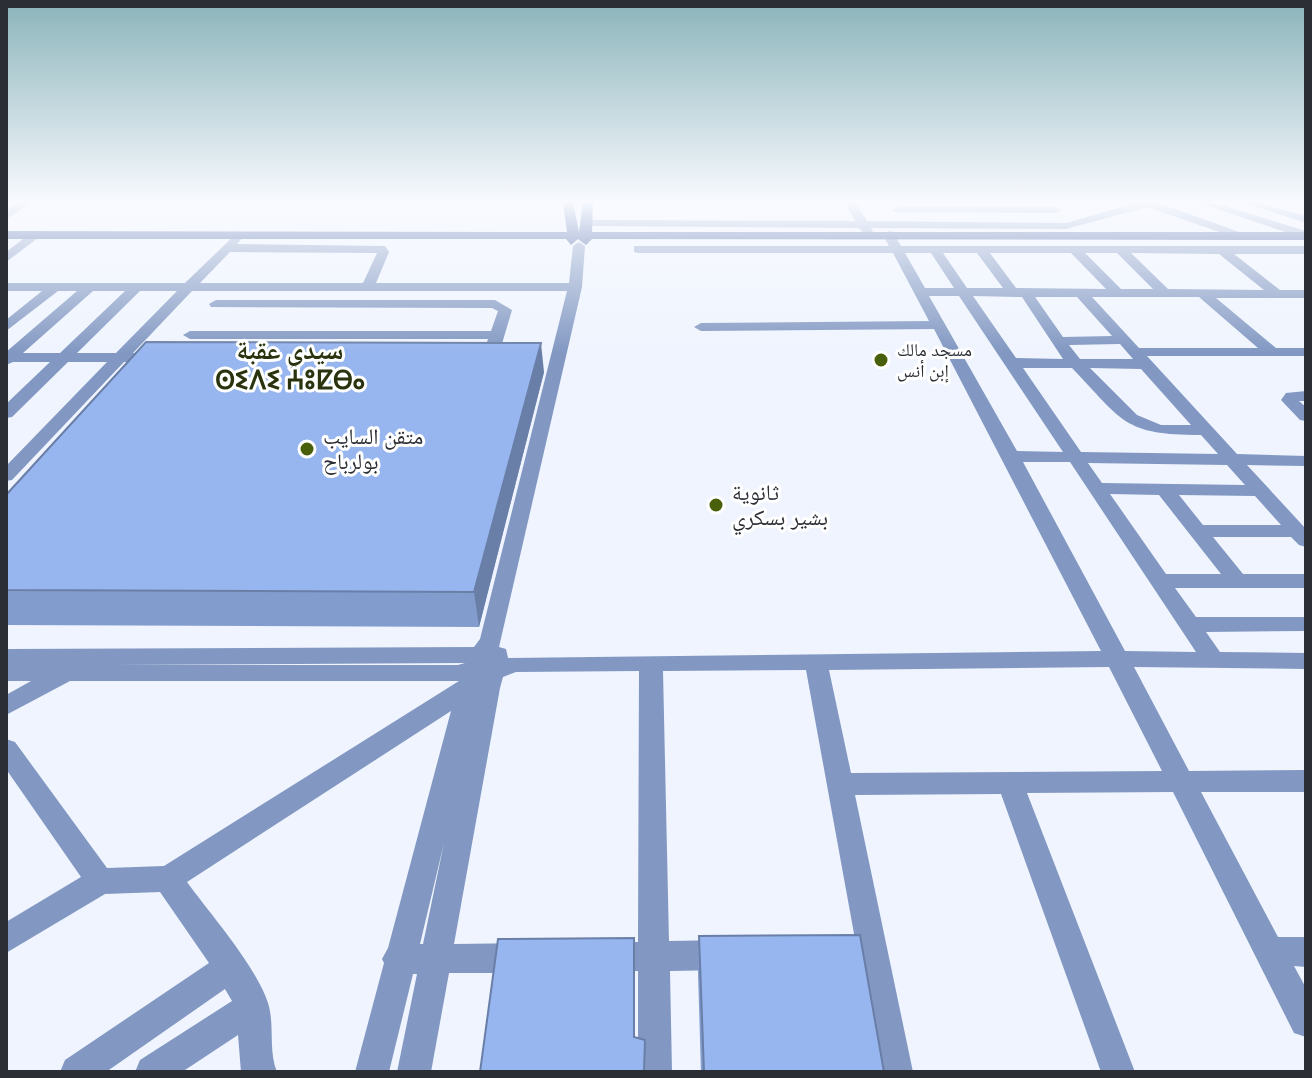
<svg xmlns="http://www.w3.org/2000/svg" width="1312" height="1078" viewBox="0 0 1312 1078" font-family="Figtree,'Noto Naskh Arabic','Noto Sans Tifinagh',sans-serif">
	<rect width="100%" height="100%" fill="#eff4fe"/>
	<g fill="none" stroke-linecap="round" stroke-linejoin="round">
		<g fill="#8298c2" fill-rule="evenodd">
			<path d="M21,202H33L6,219V211Z"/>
			<path d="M845,202H855L867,221L1066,223L1139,202H1156L1250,236L1240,239L1147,207L1066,229L871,228L874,234L868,238L859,228L589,226L583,223L589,220L855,221Z"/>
			<path d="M1196,202H1211L1306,231V239Z"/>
			<path d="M1241,202H1256L1306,216V223Z"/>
			<path d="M898,207H1056L1062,210L1056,213L894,212L892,210Z"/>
			<path d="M239,231L245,235L237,244L385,246L389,252L376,283H569L573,246L579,242L585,246L582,287L499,647L506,649L508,658L1101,651L934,329L701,331L694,327L701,323L929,321L893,253H638L634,252V246H889L883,235L889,231L893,232L901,246H1306V254H1234L1280,290H1306V298H1216L1276,348H1306V356H1147L1237,454L1306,456V466L1247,465L1306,529V547L1299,545L1291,537H1213L1243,574H1306V588H1175L1196,617H1306V631L1206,632L1220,652L1306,653V669L1134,667L1189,771L1306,770V792H1201L1278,937H1306V967L1294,966L1306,988V1037L1294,1033L1173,792L1027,793L1135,1072H1101L1001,794L855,795L913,1072H879L860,968L838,969L827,964L822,954L827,944L855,939L806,670L663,671L669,941L726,940L737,945L742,955L737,965L726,970L670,971L672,1072H638V971L610,972L599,967L594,957L599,947L610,942H638L639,671L516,672L503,677L500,688L454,944L522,943L533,948L538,958L533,968L522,973H449L431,1072H397L417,974H413L389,1072H355L384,963L382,959L388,948L451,711L187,882C211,915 256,966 268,1003C275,1025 268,1050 277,1072H241L238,1035L182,1072H135L140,1060L232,1001L225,989L106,1072H60L65,1060L209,963L160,892L105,894L6,953V922L81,877L6,769V739L15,742L107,868L164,866L459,681H70L6,715V695L31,681H6V649L474,647L480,639L567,291H192L133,353L163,355V361L124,362L12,480L6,481V466L107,362H68L12,417L6,418V404L50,362H13L6,365V352L77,291H58L6,331V320L42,291H6V283H185ZM230,252L377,253L363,283H200ZM905,253H931L954,288H925ZM943,253H977L1003,288H967ZM990,253H1071L1106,289L1016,288ZM1085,253H1117L1153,289H1121ZM1131,253L1219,254L1264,290L1168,289ZM93,291H125L60,353H23ZM140,291H177L116,353H77ZM929,296H959L1063,452L1017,451ZM973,296L1022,297L1063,359L1016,358ZM1035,297H1077L1112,336L1063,337ZM1092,297H1199L1258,348H1139ZM1120,344L1133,359H1080L1069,345ZM1023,368H1072C1123,421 1123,435 1201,435L1218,454L1081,452ZM1090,368L1141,369L1191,425H1161L1137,415ZM1023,462H1070L1196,652L1125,651ZM1088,463L1227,465L1245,485L1102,483ZM1110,494L1159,495L1221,574H1166ZM1179,495L1255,496L1281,525H1203ZM465,663L458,665H114ZM1109,667L1162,771L851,773L829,670ZM444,843L423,944H420Z"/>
			<path d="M32,232L42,235L6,262V252Z"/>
			<path d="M216,300H495L512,310L498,357L490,362L482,357L488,339H190L183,335L190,331H491L498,311L492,308L211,307L209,304Z"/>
			<path d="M1306,391V401H1299L1306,407V421L1300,420L1281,400L1286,393Z"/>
		</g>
		<path fill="#264891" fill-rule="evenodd" d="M563,202H573L579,232L583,202H593L592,232H1306V240L592,239L586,245L578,239L571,245L566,239H6V231L567,232Z"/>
	</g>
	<g fill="#829cce">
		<path d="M544,372L479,627L6,625V495Z"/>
		<path d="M699,936L884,1072H701L698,973Z"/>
	</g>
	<g fill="#6a7fa7">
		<path d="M541,343L544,372L479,627L474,592Z"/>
		<path d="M634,938L635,974V1072L634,1037Z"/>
	</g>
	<g fill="#97b5ef" stroke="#6a7fa7" stroke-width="2">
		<path d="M146,342L541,343L474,592L6,590V495Z"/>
		<path d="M860,935L884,1072H704L699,936Z"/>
		<path d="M634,938V1037L645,1040L644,1072H480L498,939Z"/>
	</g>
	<linearGradient id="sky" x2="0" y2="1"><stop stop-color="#8ab4ba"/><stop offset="0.57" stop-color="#f8faff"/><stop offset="1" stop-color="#f8faff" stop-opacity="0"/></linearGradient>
	<rect width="1312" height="353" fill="url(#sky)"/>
	<g fill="#495f09" stroke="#fff" stroke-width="3">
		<circle cx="881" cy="360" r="8"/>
		<circle cx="307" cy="449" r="8"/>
		<circle cx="716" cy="505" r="8"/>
	</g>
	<g text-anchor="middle" stroke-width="6" stroke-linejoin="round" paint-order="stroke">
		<g font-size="18" fill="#2b2e34" stroke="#fff" text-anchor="start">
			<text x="897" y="356">مسجد مالك<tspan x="897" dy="21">إبن أنس</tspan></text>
		</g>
		<g font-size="22" fill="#2b2e34" stroke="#fff" text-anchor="start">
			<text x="323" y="444">متقن السايب<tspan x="323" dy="25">بولرباح</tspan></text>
			<text x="732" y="500">ثانوية<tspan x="732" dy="25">بشير بسكري</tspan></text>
		</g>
		<g font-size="26" font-weight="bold" fill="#29340f" stroke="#fff">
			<text x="290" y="359">سيدي عقبة<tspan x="290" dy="30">ⵙⵉⴷⵉ ⵄⵓⵇⴱⴰ</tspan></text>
		</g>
	</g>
	<rect width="1312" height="1078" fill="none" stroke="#2b2e34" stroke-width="16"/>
</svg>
